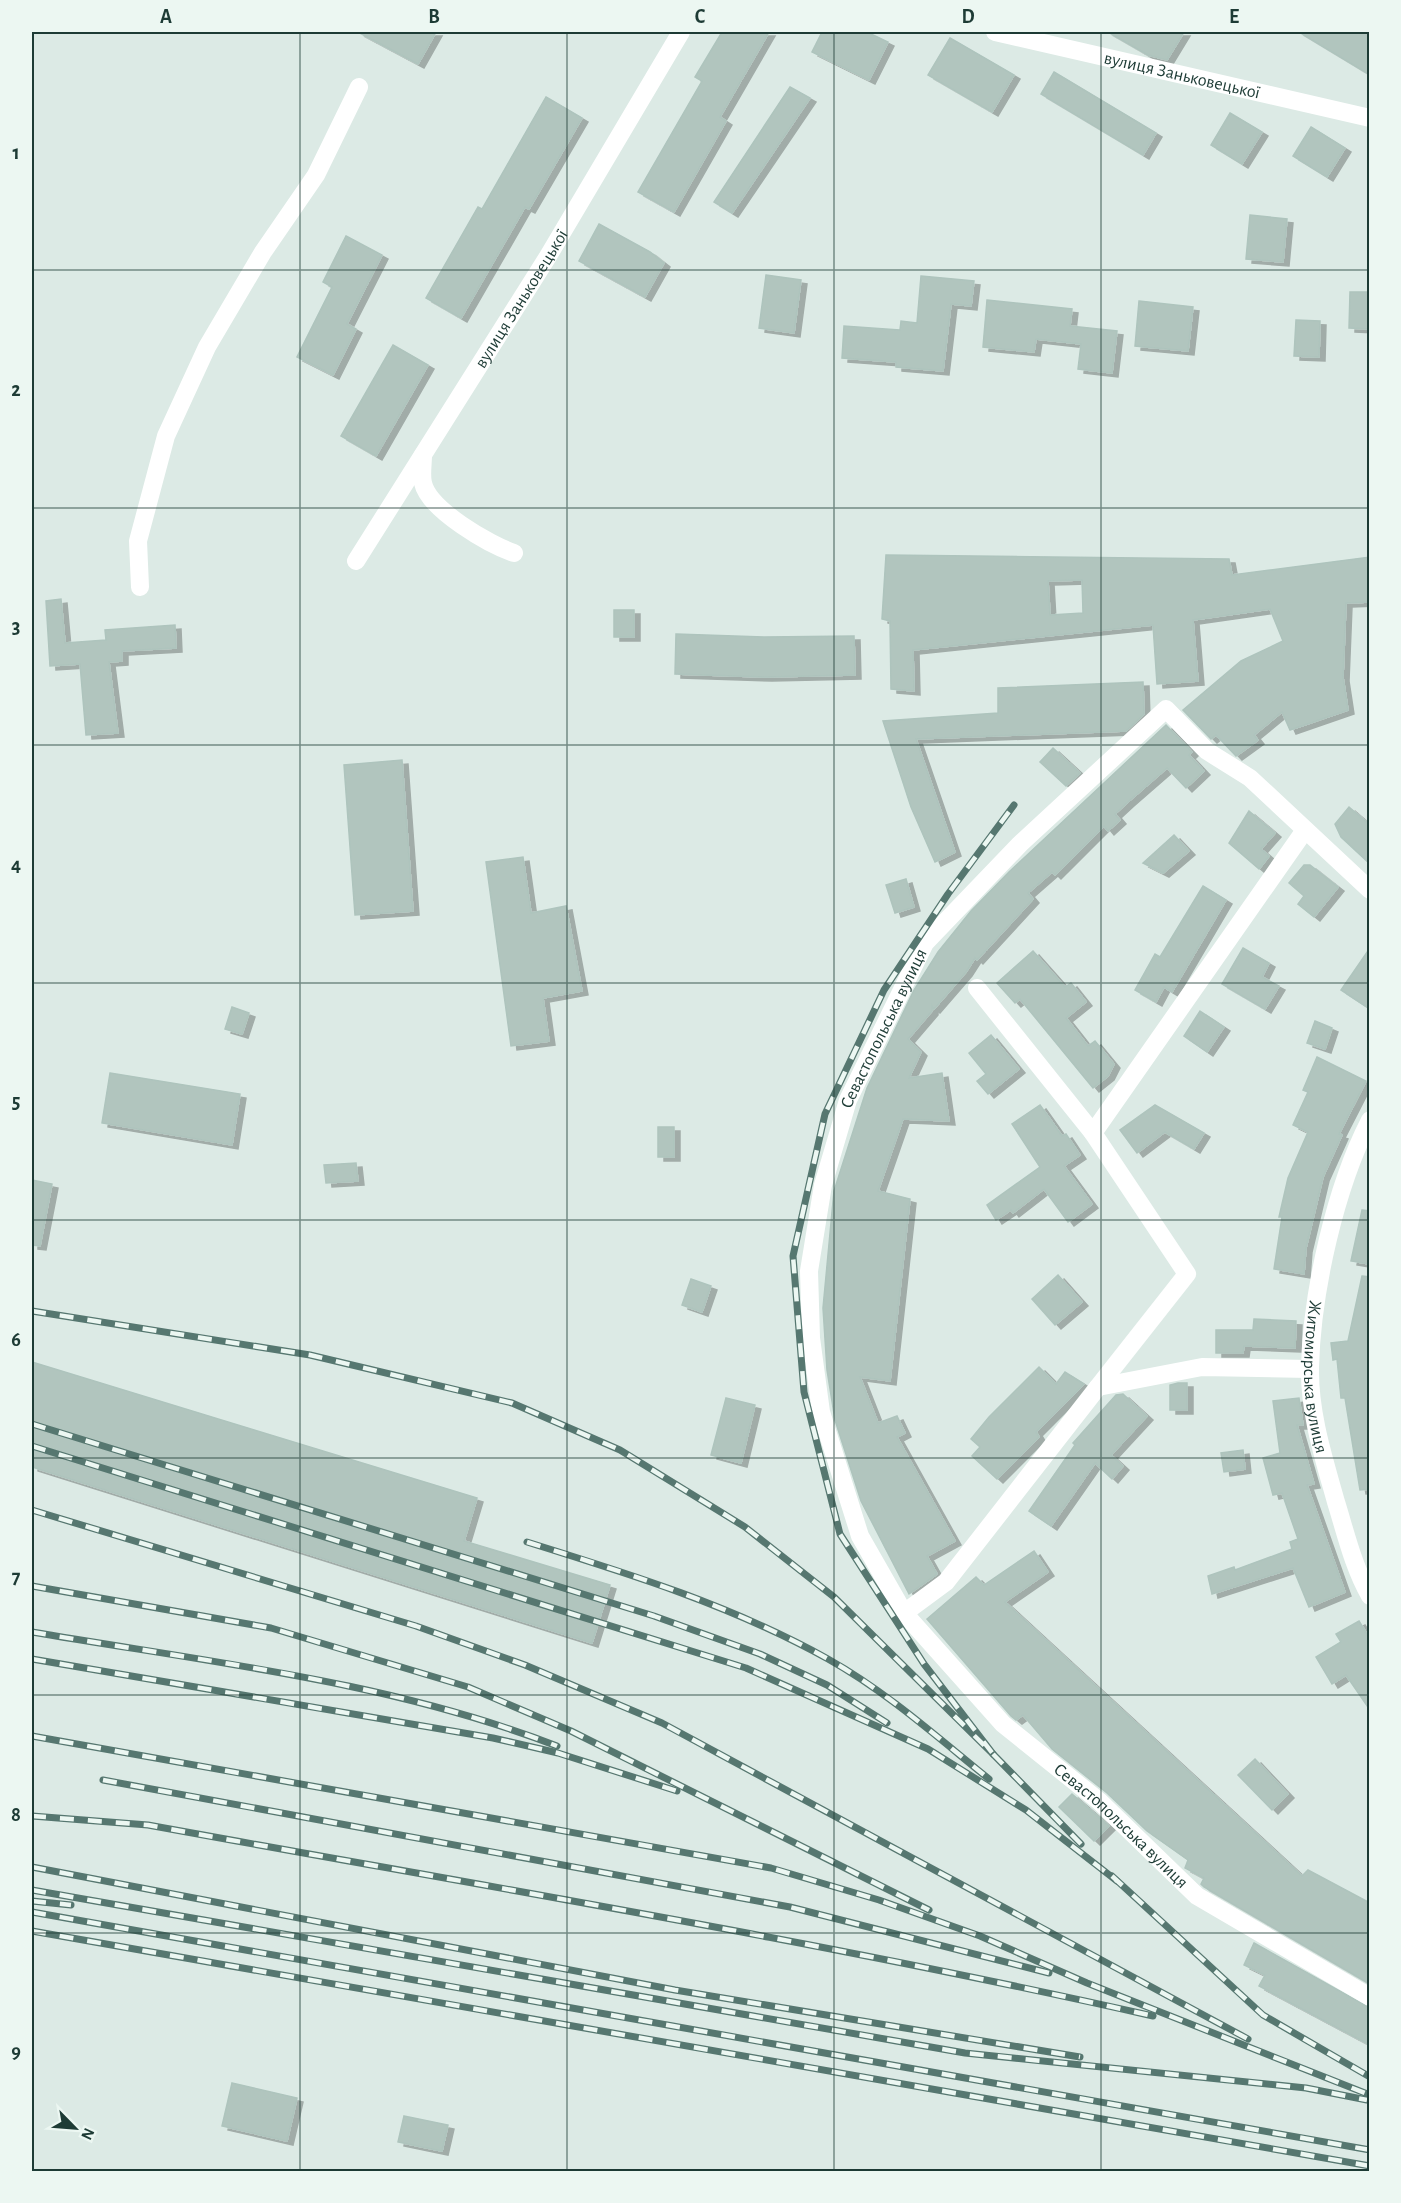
<svg xmlns="http://www.w3.org/2000/svg" width="1401" height="2203" viewBox="0 0 1401 2203" font-family="'Alegreya Sans',sans-serif">
	<defs>
		<filter id="shadow"><feDropShadow dx="6" dy="4" stdDeviation="0" flood-color="#0004"/></filter>
	</defs>
	<rect width="100%" height="100%" fill="#dceae5"/>
	<g fill="#b1c5be" stroke="#aec4bd" stroke-width="1.5" fill-rule="evenodd" filter="url(#shadow)">
		<path d="M358,32H436L418,64Z"/>
		<path d="M722,32H769L720,117L726,121L674,212L638,192L702,81L695,77Z"/>
		<path d="M822,32H867L888,42L869,80L812,52Z"/>
		<path d="M1108,32H1184L1167,60L1148,55Z"/>
		<path d="M1299,32H1370V75Z"/>
		<path d="M950,38L1014,75L992,112L928,75Z"/>
		<path d="M1054,72L1156,133L1143,155L1041,94Z"/>
		<path d="M790,87L810,98L732,213L714,202Z"/>
		<path d="M546,97L582,118L529,209L525,207L461,318L426,298L478,207L482,209Z"/>
		<path d="M1230,113L1262,132L1242,164L1211,145Z"/>
		<path d="M1311,127L1345,148L1327,177L1293,156Z"/>
		<path d="M1250,215L1287,219L1283,262L1246,259Z"/>
		<path d="M599,224L650,252L664,263L645,297L579,261Z"/>
		<path d="M346,236L382,255L347,324L356,329L333,375L297,357L332,287L323,282Z"/>
		<path d="M766,275L801,280L794,333L759,328Z"/>
		<path d="M921,276L974,281L971,306L951,304L943,371L896,367V362L842,358L844,326L900,330L901,321L917,323Z"/>
		<path d="M1350,292H1370V329L1349,328Z"/>
		<path d="M987,300L1072,309L1070,326L1117,331L1112,373L1078,369L1081,344L1036,339L1034,352L983,347Z"/>
		<path d="M1139,301L1193,307L1188,351L1135,346Z"/>
		<path d="M1296,320L1320,321L1319,357L1294,356Z"/>
		<path d="M393,345L428,365L376,456L341,436Z"/>
		<path d="M886,555L1229,559L1232,575L1370,557V602L1346,603L1343,677L1348,710L1290,730L1282,712L1254,735L1258,740L1236,756L1216,735L1211,739L1183,710L1241,661L1283,641L1270,609L1193,620L1198,681L1157,684L1153,625L913,650L914,691L891,689L890,621L882,619ZM1082,580L1083,613L1050,615L1048,581Z"/>
		<path d="M61,599L65,643L106,640L105,630L175,625L176,648L122,651V661L109,662L118,733L86,735L80,664L50,666L46,601Z"/>
		<rect x="614" y="610" width="20" height="27"/>
		<path d="M676,634L764,637L854,636L855,675L766,677L675,674Z"/>
		<path d="M1143,682L1144,714L1126,731L916,739L955,852L935,862L911,807L883,721L998,713V688Z"/>
		<path d="M1166,725L1192,752L1189,755L1204,771L1186,788L1167,768L1128,802L1115,814L1120,820L1108,831L1104,826L1055,875L1052,872L1028,893L1033,899L977,960L975,958L966,972L934,1009L932,1006V1011L908,1039L921,1052L909,1078L942,1073L949,1121L903,1119L878,1191L910,1199L890,1381L860,1377L878,1423L897,1416L905,1433L897,1437L955,1541L927,1556L937,1574L909,1594L861,1501L835,1420L827,1370L823,1308L834,1191L867,1088L914,990L938,952L971,911L1009,872Z"/>
		<path d="M1053,748L1080,773L1066,786L1040,762Z"/>
		<path d="M402,760L413,911L355,915L344,765Z"/>
		<path d="M1349,807L1370,825V864L1341,837L1335,824Z"/>
		<path d="M1249,811L1275,833L1261,849L1269,856L1259,869L1229,843Z"/>
		<path d="M1174,835L1189,851L1163,873L1143,863Z"/>
		<path d="M523,857L531,913L566,906L582,991L543,998L549,1041L511,1046L486,862Z"/>
		<path d="M1304,865H1310L1338,887L1314,917L1298,904L1304,896L1289,883Z"/>
		<path d="M906,879L914,907L895,913L886,885Z"/>
		<path d="M1203,886L1226,900L1172,992L1164,987L1156,1002L1135,990L1155,954L1160,957Z"/>
		<path d="M1243,948L1269,963L1262,977L1279,986L1265,1009L1222,984Z"/>
		<path d="M1370,948V1009L1341,990Z"/>
		<path d="M1033,951L1065,987L1071,983L1086,1002L1066,1018L1088,1046L1095,1041L1114,1064L1108,1076L1093,1088L1020,999L1015,1003L997,983Z"/>
		<path d="M232,1007L249,1013L242,1034L225,1029Z"/>
		<path d="M1200,1011L1224,1027L1207,1052L1184,1036Z"/>
		<path d="M1315,1021L1332,1028L1325,1049L1307,1043Z"/>
		<path d="M991,1035L1019,1069L988,1094L977,1081L986,1074L969,1053Z"/>
		<path d="M1317,1057L1366,1081L1339,1134L1342,1135L1323,1177L1306,1248L1304,1274L1274,1269L1282,1217H1279L1288,1178L1308,1132L1293,1125L1308,1092L1303,1090Z"/>
		<path d="M110,1073L240,1094L232,1145L102,1123Z"/>
		<path d="M1040,1105L1062,1136L1066,1134L1080,1155L1064,1166L1092,1204L1068,1222L1044,1189L1013,1213L1011,1210L996,1220L987,1205L1040,1167L1012,1124Z"/>
		<path d="M1155,1105L1204,1133L1194,1149L1165,1132L1137,1153L1120,1130Z"/>
		<rect x="658" y="1127" width="16" height="30"/>
		<path d="M356,1163L358,1181L326,1183L324,1165Z"/>
		<path d="M32,1180L52,1184L40,1246L32,1245Z"/>
		<path d="M1362,1210L1370,1211V1264L1351,1261Z"/>
		<path d="M1058,1275L1082,1302L1055,1325L1032,1299Z"/>
		<path d="M1362,1276L1370,1277V1489L1360,1490L1345,1398H1341L1337,1359L1333,1360L1331,1343L1348,1341Z"/>
		<path d="M691,1279L711,1286L702,1312L682,1305Z"/>
		<path d="M1254,1319L1296,1321L1295,1348L1244,1346L1243,1353H1216V1330H1253Z"/>
		<path d="M32,1362L477,1498L464,1541L610,1585L592,1643L32,1467Z"/>
		<path d="M1039,1367L1056,1384L1065,1372L1084,1384L1036,1432L1039,1437L997,1479L972,1456L980,1447L971,1439L989,1417Z"/>
		<path d="M1178,1383H1187V1410H1170V1385Z"/>
		<path d="M1123,1394L1147,1416L1111,1455L1123,1466L1112,1479L1095,1463L1051,1526L1029,1511L1075,1445L1073,1443L1116,1395Z"/>
		<path d="M726,1398L755,1405L741,1463L711,1455Z"/>
		<path d="M1299,1398L1303,1425H1297L1314,1484L1307,1485L1345,1592L1309,1607L1293,1568L1212,1594L1208,1576L1234,1567L1235,1570L1292,1549L1290,1542L1298,1539L1282,1493L1273,1495L1263,1458L1280,1453L1273,1401Z"/>
		<path d="M1243,1450L1245,1469L1224,1472L1221,1453Z"/>
		<path d="M1034,1551L1048,1572L1005,1602L1302,1876L1308,1870L1370,1903V1984L1204,1887L1201,1884L1204,1878L1185,1868L1188,1860L1147,1831L1107,1793L1052,1749L1023,1715L1016,1720L1011,1716L927,1619L976,1577L984,1585Z"/>
		<path d="M1359,1621L1370,1639V1710L1346,1675L1332,1684L1316,1657L1341,1642L1336,1634Z"/>
		<path d="M1255,1759L1288,1794L1272,1810L1238,1775Z"/>
		<path d="M1072,1794L1109,1826L1094,1841L1059,1807Z"/>
		<path d="M1254,1943L1370,2008V2045L1259,1986L1265,1975L1244,1965Z"/>
		<path d="M232,2083L297,2098L287,2141L222,2126Z"/>
		<path d="M404,2116L448,2125L442,2151L398,2142Z"/>
	</g>
	<g fill="none" stroke-linecap="round" stroke-linejoin="round">
		<g stroke="#fff" stroke-width="18">
			<path id="s1" d="M995,32L1370,118"/>
			<path d="M423,455C423,464 421,475 423,483C429,510 490,545 514,553"/>
			<path id="s2" d="M356,561L547,258L681,32"/>
			<path d="M140,587L138,541L166,436L207,347L263,252L316,175L359,87"/>
			<path d="M977,988L1093,1133L1305,830"/>
			<path id="s3" d="M1370,1120C1335,1188 1312,1291 1310,1367C1309,1413 1324,1459 1336,1502C1346,1534 1353,1566 1370,1596"/>
			<path d="M1093,1133L1187,1274L1098,1387"/>
			<path id="s4" d="M1310,1369L1202,1367L1098,1387L946,1582L904,1613L1003,1724L1099,1801L1197,1896L1370,1997"/>
			<path id="s5" d="M904,1613L860,1536L821,1412L811,1338L809,1271L823,1185L848,1100L925,943L1020,844L1166,709L1207,751L1250,778L1370,890"/>
		</g>
		<defs>
			<g id="rail">
				<path d="M32,1311L310,1355L512,1403L620,1450L745,1527L834,1597L993,1754L924,1664L840,1534L804,1392L793,1256L825,1114L884,990L948,894L1014,805"/>
				<path d="M32,1424L654,1616L760,1654L827,1685L887,1723"/>
				<path d="M32,1446L746,1668L928,1749L1026,1810L1117,1881"/>
				<path d="M32,1510L416,1626L525,1665L662,1723L1248,2039"/>
				<path d="M527,1542C630,1574 733,1606 828,1659C887,1692 937,1737 989,1779"/>
				<path d="M32,1586L271,1628L468,1687L571,1731L929,1910"/>
				<path d="M32,1632C208,1662 389,1681 557,1746"/>
				<path d="M32,1659L493,1738L558,1753L677,1791"/>
				<path d="M32,1736L771,1868L879,1900L980,1936L1087,1983L1370,2095"/>
				<path d="M993,1754L1081,1844"/>
				<path d="M103,1780L790,1907L1049,1973"/>
				<path d="M32,1816L148,1825C483,1886 820,1941 1153,2016"/>
				<path d="M32,1867L675,1990L1080,2057"/>
				<path d="M1112,1876L1263,2015L1370,2077"/>
				<path d="M32,1890L965,2053L1306,2088L1367,2100"/>
				<path d="M32,1901L71,1905"/>
				<path d="M32,1912L1370,2150"/>
				<path d="M32,1931L1370,2166"/>
			</g>
		</defs>
		<use href="#rail" stroke="#567770" stroke-width="7"/>
		<use href="#rail" stroke="#ecf7f2" stroke-width="4.5" stroke-dasharray="14" stroke-linecap="butt"/>
	</g>
	<path fill="none" stroke="#1d3b35" stroke-width="1.5" stroke-opacity="0.55" d="M300,32V2172M567,32V2172M834,32V2172M1101,32V2172M32,270H1370M32,508H1370M32,745H1370M32,983H1370M32,1220H1370M32,1458H1370M32,1695H1370M32,1933H1370"/>
	<g text-anchor="middle" stroke-width="6" stroke-linejoin="round" paint-order="stroke">
		<g font-size="18" fill="#1d3b35" stroke="#ecf7f2">
			<text dy="6" stroke="none"><textPath href="#s1" startOffset="192">вулиця Заньковецької</textPath></text>
			<text dy="6" stroke="none"><textPath href="#s2" startOffset="310">вулиця Заньковецької</textPath></text>
			<text dy="6" stroke="none"><textPath href="#s5" startOffset="616">Севастопольська вулиця</textPath></text>
			<text dy="6" stroke="none"><textPath href="#s3" startOffset="266">Житомирська вулиця</textPath></text>
			<text dy="6" stroke="none"><textPath href="#s4" startOffset="818">Севастопольська вулиця</textPath></text>
		</g>
	</g>
	<rect width="1401" height="2203" fill="none" stroke="#ecf7f2" stroke-width="66"/>
	<g transform="translate(75 2128) rotate(115)" stroke="#ecf7f2" stroke-width="4.5" paint-order="stroke">
	<path d="M0-4.5L10 22L0 15L-10 22Z" fill="#1d3b35"/>
	<text y="-9" font-size="16" font-weight="bold" text-anchor="middle" fill="#1d3b35">N</text>
	</g>
	<rect x="33" y="33" width="1335" height="2137" fill="none" stroke="#1d3b35" stroke-width="2"/>
	<g font-size="20" text-anchor="middle" font-weight="bold" fill="#1d3b35">
		<text x="166" y="23">A</text>
		<text x="434" y="23">B</text>
		<text x="700" y="23">C</text>
		<text x="968" y="23">D</text>
		<text x="1234" y="23">E</text>
		<text x="16" y="159">1</text>
		<text x="16" y="396">2</text>
		<text x="16" y="633">3</text>
		<text x="16" y="871">4</text>
		<text x="16" y="1108">5</text>
		<text x="16" y="1346">6</text>
		<text x="16" y="1583">7</text>
		<text x="16" y="1821">8</text>
		<text x="16" y="2058">9</text>
	</g>
</svg>
